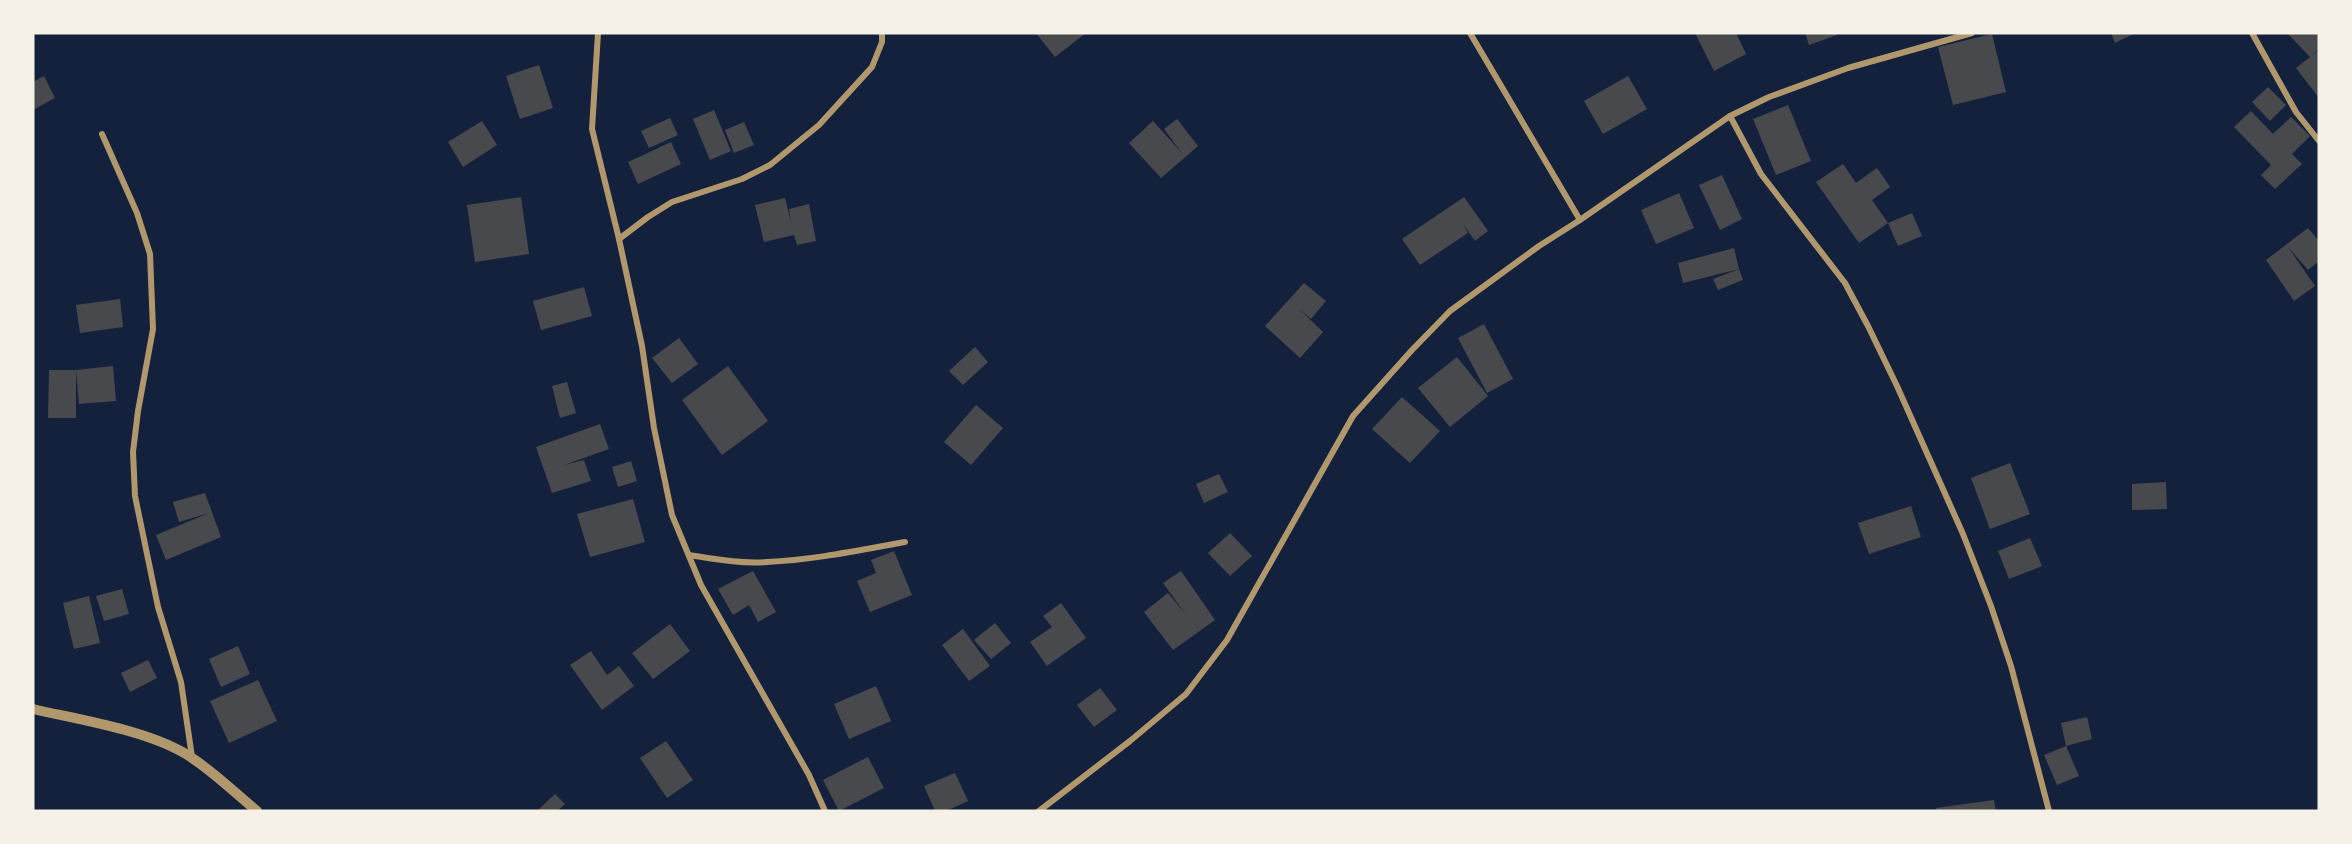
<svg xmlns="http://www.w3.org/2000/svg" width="2352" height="844" viewBox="0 0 2352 844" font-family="'Zilla Slab',serif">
	<rect width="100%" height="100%" fill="#14213d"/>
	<g fill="#48494c">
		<path d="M1036,33H1086L1055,57Z"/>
		<path d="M1695,33H1736L1746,54L1714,71Z"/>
		<path d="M1805,33H1836L1837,35L1809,45Z"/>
		<path d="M2111,33H2135L2115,43Z"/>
		<path d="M2287,33H2319V49L2312,55L2319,50V98L2296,68L2310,57Z"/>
		<path d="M1992,34L2006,92L1953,105L1938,47Z"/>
		<path d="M539,65L553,108L520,119L506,76Z"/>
		<path d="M44,76L55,98L33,110V82Z"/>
		<path d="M1628,76L1647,109L1603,134L1584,101Z"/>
		<path d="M2268,87L2286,105L2270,121L2252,102Z"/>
		<path d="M1788,105L1811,161L1776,175L1753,119Z"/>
		<path d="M714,110L731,151L710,160L693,119Z"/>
		<path d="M2251,111L2273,134L2291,117L2310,136L2292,154L2302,164L2275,189L2261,175L2271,165L2234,127Z"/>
		<path d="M670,118L678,135L649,148L641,131Z"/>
		<path d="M1177,119L1198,146L1161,178L1129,143L1153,121L1182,153L1164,129Z"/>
		<path d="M482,121L497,145L463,167L448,142Z"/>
		<path d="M744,122L754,145L734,153L725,130Z"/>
		<path d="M671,142L681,164L638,184L628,162Z"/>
		<path d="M1843,164L1856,183L1877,168L1890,187L1872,200L1888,223L1859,243L1816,182Z"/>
		<path d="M1722,175L1742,219L1720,230L1699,185Z"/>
		<path d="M1679,193L1694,228L1656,244L1641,210Z"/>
		<path d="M521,197L529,254L475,262L467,205Z"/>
		<path d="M1464,197L1488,231L1475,241L1463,224L1468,233L1420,265L1402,239Z"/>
		<path d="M785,198L791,222L789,209L809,204L816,241L797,245L794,235L764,242L755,205Z"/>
		<path d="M1912,213L1922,236L1898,246L1888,223Z"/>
		<path d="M2308,228L2319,241V261L2308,270L2288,247L2315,286L2294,301L2266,260Z"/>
		<path d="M1734,248L1739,269L1683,283L1678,263Z"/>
		<path d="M1739,269L1743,280L1718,290L1713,279Z"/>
		<path d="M1304,283L1326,301L1311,319L1298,308L1323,332L1300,358L1265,326Z"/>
		<path d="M584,287L592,316L541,330L533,301Z"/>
		<path d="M120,299L123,327L80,333L76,305Z"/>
		<path d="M1484,324L1513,379L1487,393L1458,338Z"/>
		<path d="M679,338L698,364L672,383L652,358Z"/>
		<path d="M975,347L988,362L963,385L949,371Z"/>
		<path d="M1457,357L1488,396L1450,427L1418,388Z"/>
		<path d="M113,366L116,401L79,404L76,370Z"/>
		<path d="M728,366L768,421L722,455L682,400Z"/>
		<path d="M49,370H76V418H48Z"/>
		<path d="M567,382L576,413L560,418L552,386Z"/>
		<path d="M1402,397L1440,431L1410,463L1372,429Z"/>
		<path d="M976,405L1003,428L971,465L944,442Z"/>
		<path d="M600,424L609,449L564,465L584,460L591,481L552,493L536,447Z"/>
		<path d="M631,461L637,481L618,487L612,467Z"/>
		<path d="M2010,463L2030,514L1990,529L1971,478Z"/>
		<path d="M1219,474L1228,492L1204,503L1196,484Z"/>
		<path d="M2166,482L2167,509L2132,510V484Z"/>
		<path d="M205,493L221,537L166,560L156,535L209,513L179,522L173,502Z"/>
		<path d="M633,499L645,542L590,557L577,514Z"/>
		<path d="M1911,506L1921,537L1869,554L1858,523Z"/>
		<path d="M1230,533L1252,556L1230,576L1208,553Z"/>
		<path d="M2030,538L2042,566L2009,579L1998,551Z"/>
		<path d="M894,551L912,595L870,612L857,581L876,573L871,560Z"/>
		<path d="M753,571L776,612L758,622L749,605L733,615L718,589Z"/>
		<path d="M1181,571L1215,620L1173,650L1144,612L1168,593L1186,615L1163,583Z"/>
		<path d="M122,589L129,614L104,621L96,596Z"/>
		<path d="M89,596L100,643L74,649L63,603Z"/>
		<path d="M1061,603L1086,638L1047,666L1030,642L1052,627L1043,616Z"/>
		<path d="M995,623L1011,643L991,659L974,640Z"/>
		<path d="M670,624L690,651L653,679L632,653Z"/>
		<path d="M963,629L990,666L969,681L942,645Z"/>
		<path d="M238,646L250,674L221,687L209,659Z"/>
		<path d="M591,651L607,675L619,666L634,686L602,710L570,665Z"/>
		<path d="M148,660L157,678L130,692L121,673Z"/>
		<path d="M258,680L277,721L229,743L210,701Z"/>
		<path d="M876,686L891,721L849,739L834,704Z"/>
		<path d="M1100,688L1117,710L1094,727L1077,705Z"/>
		<path d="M2087,717L2092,739L2066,746L2079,776L2057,785L2044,755L2066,746L2061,723Z"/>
		<path d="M666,741L693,780L667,798L640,758Z"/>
		<path d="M868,757L884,788L839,811L823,780Z"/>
		<path d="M955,773L968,801L946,811H935L924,786Z"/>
		<path d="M555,794L565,804L557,811H537Z"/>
		<path d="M1994,800L1996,811H1937L1936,808Z"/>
	</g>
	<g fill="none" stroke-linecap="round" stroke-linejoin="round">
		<g stroke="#b1986c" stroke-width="6">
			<path d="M598,33L592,129L619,239L642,346L654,428L672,515L701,585L809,775L825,811"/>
			<path d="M1470,33L1580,220"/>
			<path d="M2252,33L2296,112L2319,141"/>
			<path d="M1730,116L1761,174L1845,283L1868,326L1897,386L1963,534L1991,606L2011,666L2049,811"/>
			<path d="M102,134L137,213L150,254L153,329L138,411L133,452L135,496L158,607L181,682L192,757"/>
			<path d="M619,239L648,217L672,202L742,179L770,165L819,125L872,67L882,42V33"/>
			<path d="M689,555C715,559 741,564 767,562C813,560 860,550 905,542"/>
			<path d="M1039,811L1130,741L1186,694L1227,640L1353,416L1412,350L1450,311L1539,246L1580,220L1730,116L1769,97L1848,68L1972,33"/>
		</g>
		<path stroke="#b1986c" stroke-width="10" d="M33,709C80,720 153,731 192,758C215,773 235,793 257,811"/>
	</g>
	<rect width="2352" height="844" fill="none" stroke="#f6f1e7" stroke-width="69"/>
</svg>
